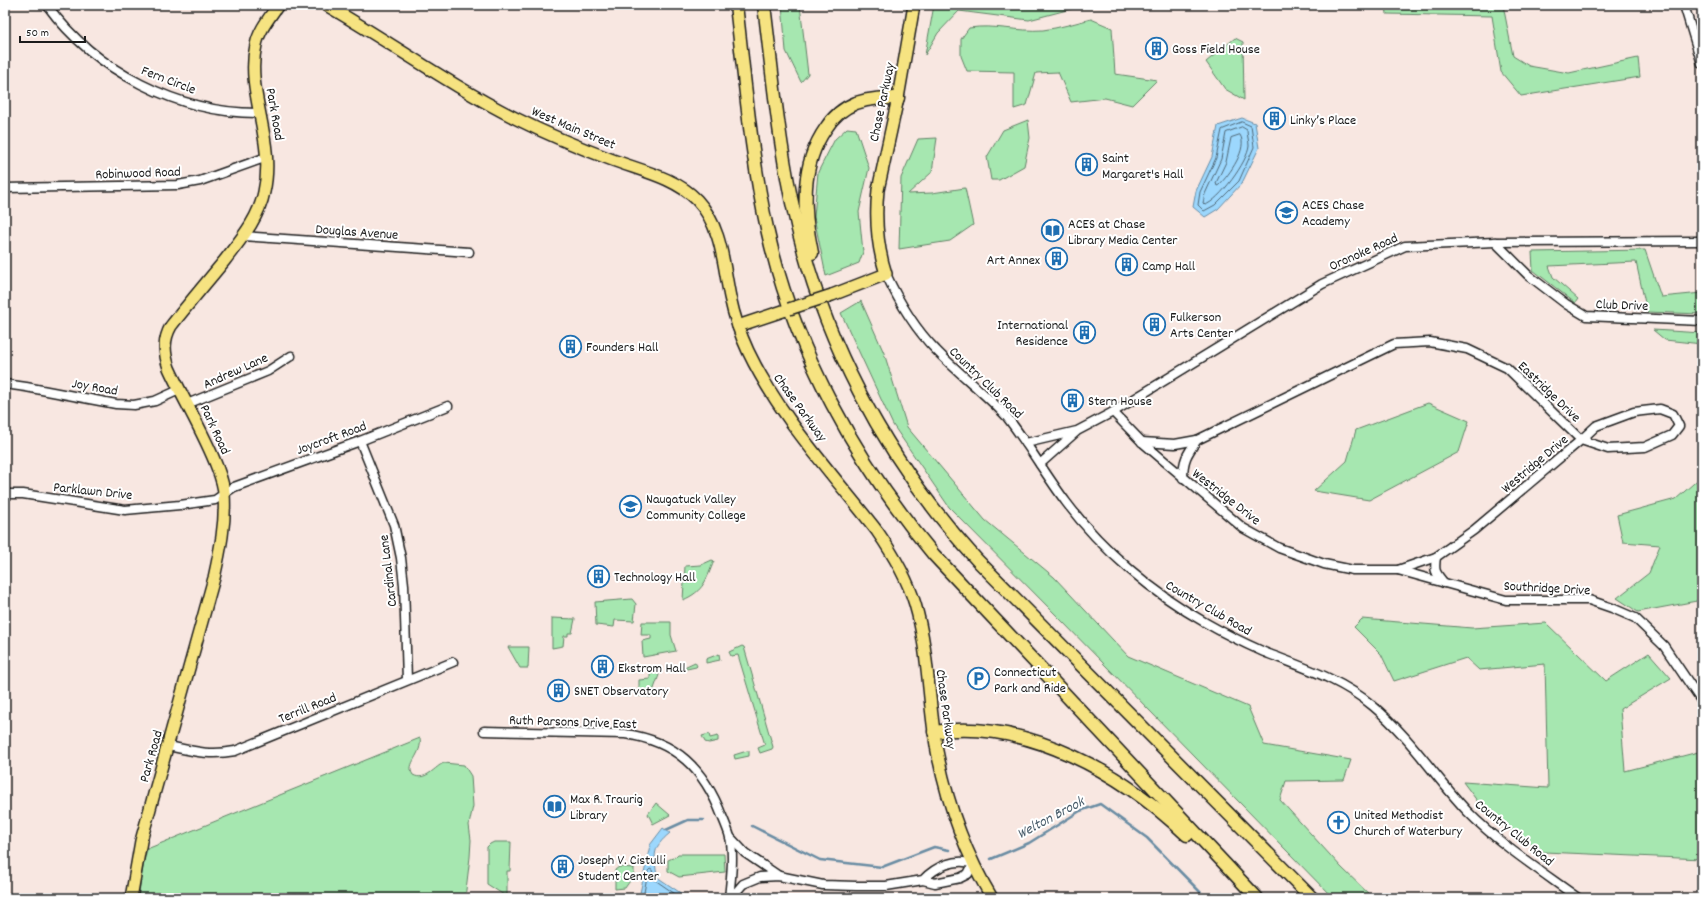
<svg xmlns="http://www.w3.org/2000/svg" width="1707" height="903" viewBox="0 0 1707 903" font-family="Dekko,sans-serif">
	<rect width="100%" height="100%" fill="#f8e7e1"/>
	<filter id="ink" filterUnits="userSpaceOnUse"><feTurbulence type="fractalNoise" baseFrequency=".025" numOctaves="2"/><feDisplacementMap in="SourceGraphic" scale="8" xChannelSelector="R" yChannelSelector="G"/><feConvolveMatrix kernelMatrix="1 2 1 2 8 2 1 2 1" color-interpolation-filters="sRGB"/></filter>
	<g filter="url(#ink)">
		<g fill="#a6e7b0" stroke="#618266">
			<path d="M782,5H800L808,74L801,82L786,51Z"/>
			<path d="M934,5H1086L1029,20L959,11L938,33L925,55Z"/>
			<path d="M1386,5H1503L1513,56L1529,66L1569,73L1638,58L1640,77L1521,96L1501,72L1492,16L1387,14Z"/>
			<path d="M1091,19L1112,28L1115,74L1157,80L1132,105L1105,98L1071,102L1058,72L1036,73L1027,105L1014,109V72L967,71L961,56V39L969,28C994,24 1018,32 1043,30C1059,28 1075,23 1091,19Z"/>
			<path d="M1235,38L1243,42L1244,100L1225,89L1206,62Z"/>
			<path d="M1028,120L1030,138L1024,166L999,180H991L987,157L1003,130Z"/>
			<path d="M847,128L856,129L869,168L859,212L863,252L859,263L826,276L814,217L818,172L835,139Z"/>
			<path d="M937,138L932,172L908,194L932,193L965,188L973,225L950,241L899,249L901,178L918,139Z"/>
			<path d="M1645,250L1661,297L1702,293V314L1647,312L1636,262L1549,266L1553,277L1578,299L1575,303L1533,270L1532,252Z"/>
			<path d="M861,301L884,353L907,427L985,520L1054,577L1128,656L1248,707L1264,745L1351,760L1344,780L1286,781L1280,800L1341,867L1373,898H1333L1059,618L949,507L893,425L841,313Z"/>
			<path d="M1653,330L1702,333V344L1665,340Z"/>
			<path d="M1428,403L1469,421L1459,452L1369,500L1314,491L1347,461L1356,430Z"/>
			<path d="M1702,476V600L1638,612L1617,598L1649,573L1660,545L1623,542L1617,515L1676,499Z"/>
			<path d="M712,560L714,561C706,580 704,591 683,600L685,566L701,565Z"/>
			<path d="M632,599L636,604L634,621L615,620L614,627L596,625L595,602Z"/>
			<path d="M552,618L575,619L572,633H568V636H564L563,646L552,648Z"/>
			<path d="M1362,619L1472,628L1546,623L1606,681L1649,653L1671,678L1620,709L1625,771L1702,751V859L1544,852L1487,814L1463,782L1548,788L1545,664L1479,670L1466,658L1394,681L1381,654L1354,627Z"/>
			<path d="M642,622H671V635L676,651L643,657L642,641L651,639V635H641Z"/>
			<path d="M742,646L744,647L773,747L772,749L760,753L758,748L765,745L738,655L731,656L729,652Z"/>
			<path d="M508,647H529L528,668H520Z"/>
			<path d="M719,654L720,660L706,663V659Z"/>
			<path d="M695,662L697,666L696,667L682,670V668Z"/>
			<path d="M657,670L659,675L651,697L639,696V680L650,679V674Z"/>
			<path d="M709,734L710,738L718,736V741L709,743L705,742L702,736Z"/>
			<path d="M420,738C423,755 405,763 413,775C426,782 435,766 444,763L464,765L471,776L473,806L469,825L471,840L470,857L465,898H138L144,861L147,849Z"/>
			<path d="M747,751H749V756L735,759L734,755Z"/>
			<path d="M656,803L670,815L653,824L648,814Z"/>
			<path d="M494,842H511L510,871H507V897L487,884V847L490,844Z"/>
			<path d="M678,854H724L725,872L679,877L668,871V860L675,857Z"/>
			<path d="M619,867L634,868V875L625,888L615,889V870Z"/>
		</g>
		<g fill="#9cd7fd" stroke="#698ca3">
			<path d="M1242,118L1255,123L1259,148L1242,183L1218,209L1205,217L1193,207L1196,191L1212,157L1218,126Z"/>
			<path d="M663,828L670,833C652,848 654,854 657,877L688,898H639L650,845Z"/>
		</g>
		<g fill="none" stroke-linecap="round" stroke-linejoin="round">
			<g stroke="#4f6776" stroke-width="1">
				<path d="M1242,122L1251,126L1254,147L1239,181L1215,205L1204,211L1198,205L1200,192L1216,158L1222,130Z"/>
				<path d="M1242,127L1247,130C1247,135 1249,141 1249,146C1248,161 1219,201 1205,205L1203,203L1205,194L1221,159L1226,133Z"/>
				<path d="M1240,135C1249,148 1229,175 1219,185L1217,186L1216,183L1226,162L1231,138Z"/>
				<path d="M643,898L648,871L650,869L652,870L655,880L681,898"/>
			</g>
			<g stroke="#698ca3" stroke-width="2.5">
				<path d="M752,826L820,860L882,867L934,847L949,850"/>
				<path d="M666,830L688,820H703"/>
				<path d="M991,859L1029,843L1080,811L1100,804L1147,838L1206,898"/>
			</g>
			<defs>
				<g id="minor">
					<path d="M47,5C95,71 179,114 260,113"/>
					<path d="M1684,5L1702,64"/>
					<path d="M5,188L178,185L200,181L267,157"/>
					<path d="M243,236L469,252"/>
					<path d="M1495,242L1528,275L1566,304L1586,316L1702,321"/>
					<path d="M886,274C899,302 914,328 936,350C958,373 985,393 1007,417C1028,444 1045,474 1066,502C1102,550 1153,593 1206,623C1225,634 1244,643 1264,652C1302,667 1341,679 1373,706C1409,736 1435,777 1467,811C1499,844 1541,871 1578,898"/>
					<path d="M5,384L26,387L116,404L134,405L155,401L179,390"/>
					<path d="M187,404L268,371L291,356"/>
					<path d="M1113,412L1142,442L1243,528L1279,548L1324,564L1353,570H1398L1436,557"/>
					<path d="M360,441L394,525L401,558L404,585L407,680"/>
					<path d="M1142,442L1175,444L1197,440"/>
					<path d="M1026,443L1077,431L1113,412L1322,284L1405,246L1495,242L1702,241"/>
					<path d="M1040,464L1076,432"/>
					<path d="M1183,478C1183,460 1187,454 1197,440L1394,344L1430,342L1467,349L1507,368L1581,440L1608,449L1645,447L1672,435L1679,426L1673,414L1660,409L1634,412L1596,426L1581,440L1474,530L1436,557C1434,571 1435,572 1444,583"/>
					<path d="M5,494H23L125,510L180,505L215,500L234,487L360,441L448,406"/>
					<path d="M1398,570L1506,600H1589L1612,608L1635,618L1664,646L1702,702"/>
					<path d="M484,731L625,734C676,741 704,769 722,816C725,823 728,830 730,837C734,856 731,878 729,898"/>
					<path d="M168,746C193,751 209,756 235,751L453,662"/>
					<path d="M730,837L745,853L779,876"/>
					<path d="M731,898L743,884L760,877L779,876L823,885L856,886H886L923,880L935,883L960,878L968,874L973,864C956,857 935,867 923,880"/>
				</g>
				<g id="major">
					<path d="M326,5C390,42 451,86 517,119C547,134 578,147 610,159C638,170 675,177 697,200C722,227 723,263 730,297C734,316 740,334 748,351C780,418 832,473 877,531C893,554 907,577 915,604C929,651 928,702 937,751C947,802 965,853 992,898"/>
					<path d="M832,295L886,274C877,246 875,219 878,190L898,98L914,5"/>
					<path d="M738,326L789,309"/>
					<path d="M131,898L141,841L214,578C220,551 226,522 224,494C224,485 220,475 217,467C204,433 184,401 169,368C164,353 163,340 171,326C189,303 207,282 225,260C241,239 259,218 264,192C276,140 245,92 256,45C259,30 270,17 278,5"/>
				</g>
				<g id="highway">
					<path d="M736,5C745,81 751,158 768,233C795,352 856,462 934,555L1257,898"/>
					<path d="M764,5C772,70 778,135 791,198C818,334 884,458 977,560L1312,898"/>
					<path d="M812,253C803,211 800,165 826,128C833,117 843,108 856,103C870,98 884,98 898,98"/>
					<path d="M934,732C1027,718 1123,774 1187,835"/>
				</g>
			</defs>
			<use href="#minor" stroke="#1c1c1c" stroke-width="11"/>
			<use href="#major" stroke="#1c1c1c" stroke-width="14"/>
			<use href="#highway" stroke="#1c1c1c" stroke-width="15"/>
			<use href="#minor" stroke="#fff" stroke-width="8"/>
			<use href="#major" stroke="#f6e381" stroke-width="11"/>
			<use href="#highway" stroke="#f6e381" stroke-width="12"/>
			<defs>
				<path id="major-bridge" d="M789,309L832,295"/>
			</defs>
			<use href="#major-bridge" stroke="#1c1c1c" stroke-width="14" stroke-linecap="butt"/>
			<use href="#major-bridge" stroke="#f6e381" stroke-width="11"/>
		</g>
	</g>
	<defs>
		<symbol id="building-ring" viewBox="-11 -11 22 22"><circle r="9.5" fill="#fff" stroke="#1f6fb2" stroke-width="1.5"/><path d="M-4-6H4V6H1V3H-1V6H-4ZM-2.5-4.3h1.7v1.8h-1.7ZM.8-4.3h1.7v1.8H.8ZM-2.5-1h1.7V.8h-1.7ZM.8-1h1.7V.8H.8Z" fill="#1f6fb2"/></symbol>
		<symbol id="school-ring" viewBox="-11 -11 22 22"><circle r="9.5" fill="#fff" stroke="#1f6fb2" stroke-width="1.5"/><path d="M0-5L7-2L0 1L-7-2ZM-4 1L0 2.5L4 1V4Q0 6-4 4Z" fill="#1f6fb2"/></symbol>
		<symbol id="library-ring" viewBox="-11 -11 22 22"><circle r="9.5" fill="#fff" stroke="#1f6fb2" stroke-width="1.5"/><path d="M-6-4Q-3-5.5-.7-3.5V5Q-3 3-6 4ZM6-4Q3-5.5 .7-3.5V5Q3 3 6 4Z" fill="#1f6fb2"/></symbol>
		<symbol id="university-ring" viewBox="-11 -11 22 22"><circle r="9.5" fill="#fff" stroke="#1f6fb2" stroke-width="1.5"/><path d="M0-5L7-2L0 1L-7-2ZM-4 1L0 2.5L4 1V4Q0 6-4 4Z" fill="#1f6fb2"/></symbol>
		<symbol id="parking-ring" viewBox="-11 -11 22 22"><circle r="9.5" fill="#fff" stroke="#1f6fb2" stroke-width="1.5"/><path d="M-3.5-5.5H1a3.5 3.5 0 0 1 0 7H-1V5.5H-3.5ZM-1-3.4V-.6H.8a1.4 1.4 0 0 0 0-2.8Z" fill="#1f6fb2"/></symbol>
		<symbol id="church-ring" viewBox="-11 -11 22 22"><circle r="9.5" fill="#fff" stroke="#1f6fb2" stroke-width="1.5"/><path d="M-1.2-6h2.4v3.5h3.3v2.4h-3.3V6h-2.4V-.1h-3.3v-2.4h3.3Z" fill="#1f6fb2"/></symbol>
	</defs>
	<g fill-rule="evenodd">
		<use href="#building-ring" x="1144" y="36" width="25" height="25"/>
		<use href="#building-ring" x="1262" y="106" width="25" height="25"/>
		<use href="#building-ring" x="1074" y="152" width="25" height="25"/>
		<use href="#school-ring" x="1274" y="200" width="25" height="25"/>
		<use href="#library-ring" x="1040" y="218" width="25" height="25"/>
		<use href="#building-ring" x="1044" y="246" width="25" height="25"/>
		<use href="#building-ring" x="1114" y="252" width="25" height="25"/>
		<use href="#building-ring" x="1142" y="312" width="25" height="25"/>
		<use href="#building-ring" x="1072" y="320" width="25" height="25"/>
		<use href="#building-ring" x="558" y="334" width="25" height="25"/>
		<use href="#building-ring" x="1060" y="388" width="25" height="25"/>
		<use href="#university-ring" x="618" y="494" width="25" height="25"/>
		<use href="#building-ring" x="586" y="564" width="25" height="25"/>
		<use href="#building-ring" x="590" y="654" width="25" height="25"/>
		<use href="#parking-ring" x="966" y="666" width="25" height="25"/>
		<use href="#building-ring" x="546" y="678" width="25" height="25"/>
		<use href="#library-ring" x="542" y="794" width="25" height="25"/>
		<use href="#church-ring" x="1326" y="810" width="25" height="25"/>
		<use href="#building-ring" x="550" y="854" width="25" height="25"/>
	</g>
	<g text-anchor="middle" stroke-width="4" stroke-linejoin="round" paint-order="stroke">
		<g font-size="14" fill="#1c1c1c" stroke="#fff" text-anchor="start">
			<text x="1172" y="53">Goss Field House</text>
			<text x="1290" y="124">Linky’s Place</text>
			<text x="1102" y="162">Saint<tspan x="1102" dy="16">Margaret's Hall</tspan></text>
			<text x="1302" y="209">ACES Chase<tspan x="1302" dy="16">Academy</tspan></text>
			<text x="1068" y="228">ACES at Chase<tspan x="1068" dy="16">Library Media Center</tspan></text>
			<text x="1040" y="264" text-anchor="end">Art Annex</text>
			<text x="1142" y="270">Camp Hall</text>
			<text x="1170" y="321">Fulkerson<tspan x="1170" dy="16">Arts Center</tspan></text>
			<text x="1068" y="329" text-anchor="end">International<tspan x="1068" dy="16">Residence</tspan></text>
			<text x="586" y="351">Founders Hall</text>
			<text x="1088" y="405">Stern House</text>
			<text x="646" y="503">Naugatuck Valley<tspan x="646" dy="16">Community College</tspan></text>
			<text x="614" y="581">Technology Hall</text>
			<text x="618" y="672">Ekstrom Hall</text>
			<text x="994" y="676">Connecticut<tspan x="994" dy="16">Park and Ride</tspan></text>
			<text x="574" y="695">SNET Observatory</text>
			<text x="570" y="803">Max R. Traurig<tspan x="570" dy="16">Library</tspan></text>
			<text x="1354" y="819">United Methodist<tspan x="1354" dy="16">Church of Waterbury</tspan></text>
			<text x="578" y="864">Joseph V. Cistulli<tspan x="578" dy="16">Student Center</tspan></text>
		</g>
		<g font-size="14" fill="#1c1c1c" stroke="#fff">
			<text transform="translate(169 79) rotate(21)" y="5">Fern Circle</text>
			<text transform="translate(881 102) rotate(-78)" y="5">Chase Parkway</text>
			<text transform="translate(276 114) rotate(80)" y="5">Park Road</text>
			<text transform="translate(574 127) rotate(23)" y="5">West Main Street</text>
			<text transform="translate(138 172) rotate(-2)" y="5">Robinwood Road</text>
			<text transform="translate(357 231) rotate(4)" y="5">Douglas Avenue</text>
			<text transform="translate(1363 251) rotate(-24)" y="5">Oronoke Road</text>
			<text transform="translate(1622 304) rotate(2)" y="5">Club Drive</text>
			<text transform="translate(235 370) rotate(-24)" y="5">Andrew Lane</text>
			<text transform="translate(987 382) rotate(44)" y="5">Country Club Road</text>
			<text transform="translate(95 386) rotate(10)" y="5">Joy Road</text>
			<text transform="translate(1550 391) rotate(44)" y="5">Eastridge Drive</text>
			<text transform="translate(801 407) rotate(54)" y="5">Chase Parkway</text>
			<text transform="translate(216 429) rotate(65)" y="5">Park Road</text>
			<text transform="translate(331 437) rotate(-20)" y="5">Joycroft Road</text>
			<text transform="translate(1534 463) rotate(-40)" y="5">Westridge Drive</text>
			<text transform="translate(93 490) rotate(6)" y="5">Parklawn Drive</text>
			<text transform="translate(1227 496) rotate(38)" y="5">Westridge Drive</text>
			<text transform="translate(387 571) rotate(-97)" y="5">Cardinal Lane</text>
			<text transform="translate(1547 587) rotate(3)" y="5">Southridge Drive</text>
			<text transform="translate(1209 607) rotate(30)" y="5">Country Club Road</text>
			<text transform="translate(307 707) rotate(-22)" y="5">Terrill Road</text>
			<text transform="translate(947 709) rotate(82)" y="5">Chase Parkway</text>
			<text transform="translate(573 721) rotate(2)" y="5">Ruth Parsons Drive East</text>
			<text transform="translate(150 756) rotate(-74)" y="5">Park Road</text>
			<text transform="translate(1515 832) rotate(39)" y="5">Country Club Road</text>
		</g>
		<g font-size="15" font-style="italic" fill="#495d6b" stroke="#fff">
			<text transform="translate(1050 817) rotate(-28)" y="5">Welton Brook</text>
		</g>
	</g>
	<rect width="1707" height="903" fill="none" stroke="#fff" stroke-width="20"/>
	<rect x="10" y="10" width="1687" height="883" fill="none" stroke="#1c1c1c" stroke-width="1.5" filter="url(#ink)"/>
	<path d="M20 36v6h65v-6" fill="none" stroke="#1c1c1c" stroke-width="2"/>
	<text x="26" y="36" font-size="12" fill="#1c1c1c" stroke="#ffffff" stroke-width="3" paint-order="stroke">50 m</text>
</svg>
